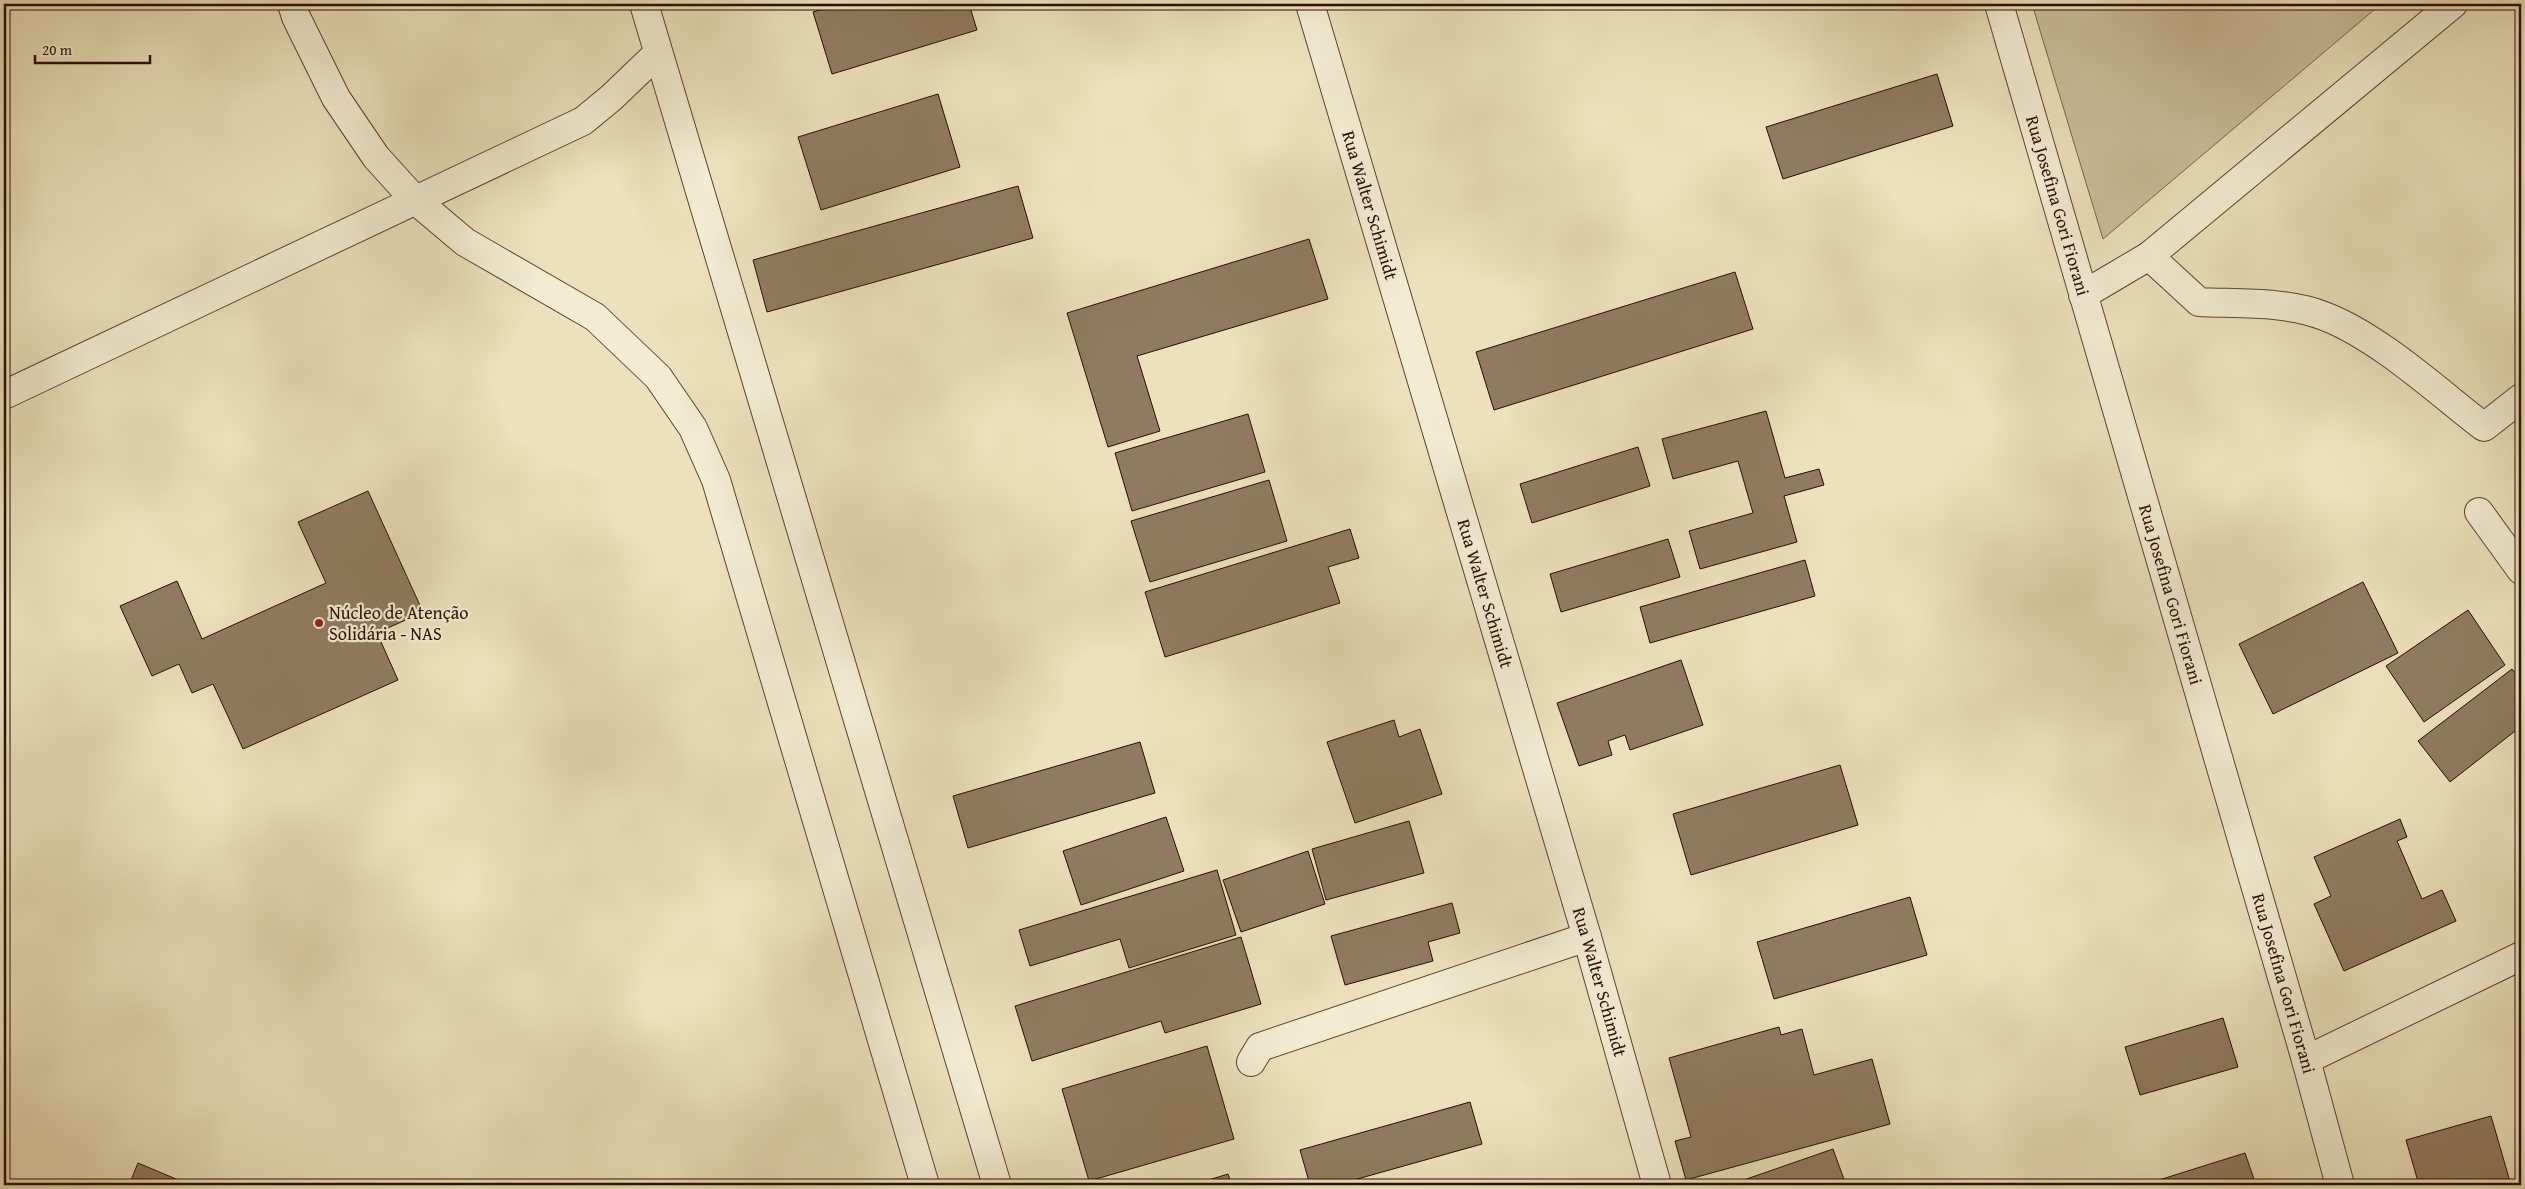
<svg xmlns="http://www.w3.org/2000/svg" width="2525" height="1189" viewBox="0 0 2525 1189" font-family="'Gentium Book Plus',serif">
	<rect width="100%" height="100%" fill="#ece1bc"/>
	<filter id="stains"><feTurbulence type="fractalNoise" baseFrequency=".004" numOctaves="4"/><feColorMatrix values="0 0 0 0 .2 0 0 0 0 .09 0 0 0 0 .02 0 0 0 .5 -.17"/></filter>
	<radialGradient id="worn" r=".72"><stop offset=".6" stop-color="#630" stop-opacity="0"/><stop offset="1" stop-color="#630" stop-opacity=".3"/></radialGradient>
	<path fill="#cbbd9c" stroke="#7c644e" d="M2032,4H2381L2103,239Z"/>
	<g fill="#907b62" stroke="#2c0c00">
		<path d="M840,4H969L977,30L832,74L813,12Z"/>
		<path d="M1937,74L1953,126L1783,179L1766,127Z"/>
		<path d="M938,94L960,167L821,210L798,137Z"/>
		<path d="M1018,186L1033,238L767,312L753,260Z"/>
		<path d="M1309,239L1328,299L1137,356L1160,431L1108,447L1067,313Z"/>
		<path d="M1735,272L1753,329L1494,410L1476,352Z"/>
		<path d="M1766,411L1785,478L1819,469L1824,485L1784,496L1797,542L1700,569L1689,531L1753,513L1738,461L1673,479L1662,439Z"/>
		<path d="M1248,414L1265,472L1132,511L1115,453Z"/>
		<path d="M1638,447L1650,486L1532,523L1520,484Z"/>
		<path d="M1269,480L1287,541L1150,582L1131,521Z"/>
		<path d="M368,491L423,612L377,633L398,680L243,749L213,684L192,693L179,664L152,676L120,606L177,581L202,639L326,583L298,522Z"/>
		<path d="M1350,529L1359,558L1328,567L1340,603L1165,657L1145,592Z"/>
		<path d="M1668,539L1680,577L1561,612L1550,574Z"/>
		<path d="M1805,560L1815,596L1650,643L1640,607Z"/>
		<path d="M2363,582L2398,653L2273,714L2239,644Z"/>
		<path d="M2468,610L2505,665L2424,722L2386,666Z"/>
		<path d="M1681,660L1703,725L1630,750L1625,735L1608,741L1612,755L1579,766L1557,703Z"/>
		<path d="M2512,669L2521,680V731L2519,728L2450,782L2418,741Z"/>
		<path d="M1394,720L1399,737L1420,729L1442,794L1355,823L1327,742Z"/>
		<path d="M1140,742L1155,793L968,848L953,796Z"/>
		<path d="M1840,765L1858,825L1691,875L1673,814Z"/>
		<path d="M1166,817L1184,871L1081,905L1063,851Z"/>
		<path d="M2400,819L2407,837L2397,841L2422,899L2442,890L2456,921L2344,971L2314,904L2331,896L2314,857Z"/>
		<path d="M1409,821L1424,873L1326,900L1312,849Z"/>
		<path d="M1308,851L1325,904L1241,932L1223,880Z"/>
		<path d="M1217,870L1236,935L1129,968L1120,939L1030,966L1019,930Z"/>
		<path d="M1910,897L1927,955L1774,999L1757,942Z"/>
		<path d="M1452,903L1460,933L1428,942L1433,961L1345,985L1331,936Z"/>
		<path d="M1241,937L1261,1004L1165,1033L1161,1021L1032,1061L1015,1006Z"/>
		<path d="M2223,1018L2238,1067L2140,1095L2125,1047Z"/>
		<path d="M1779,1027L1781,1035L1802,1029L1814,1075L1872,1059L1890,1124L1686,1180L1675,1141L1691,1137L1669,1058Z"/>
		<path d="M1207,1046L1234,1139L1089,1181L1062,1089Z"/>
		<path d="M1470,1102L1482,1144L1336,1185H1310L1300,1150Z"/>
		<path d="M2491,1116L2511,1185H2419L2406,1140Z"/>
		<path d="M1833,1149L1846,1185H1735V1183Z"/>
		<path d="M2245,1153L2256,1185H2143Z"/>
		<path d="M138,1163L188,1184L187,1185H129Z"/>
		<path d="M1228,1174L1232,1185H1192Z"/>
		<path d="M1465,1180L1467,1185H1446Z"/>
	</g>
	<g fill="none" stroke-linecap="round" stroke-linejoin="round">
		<defs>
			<g id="minor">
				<path d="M292,4L296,17L336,98L376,157L414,199L465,242L595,317L658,377L693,428L716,480L925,1185"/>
				<path d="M644,4L997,1185"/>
				<path id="s1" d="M1310,4L1587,937L1657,1185"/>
				<path id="s2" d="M1999,4L2306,1060L2340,1185"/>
				<path d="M2149,256L2199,302C2239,304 2286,301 2324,316C2379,337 2437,391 2484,427L2521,398"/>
				<path d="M2083,295L2149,256L2453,4"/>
				<path d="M4,395L583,121L611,98L658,53"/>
				<path d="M2479,512L2521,570"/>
				<path d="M2306,1060L2521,956"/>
				<path d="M1251,1062L1260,1047L1587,937"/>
			</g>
		</defs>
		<use href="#minor" stroke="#5c412f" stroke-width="30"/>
		<use href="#minor" stroke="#f3ecd3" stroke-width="28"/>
	</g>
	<circle fill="#8f2418" stroke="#f3ecd3" stroke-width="2" cx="319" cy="623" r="5"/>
	<g text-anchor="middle" stroke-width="4.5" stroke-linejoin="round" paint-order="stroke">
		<g font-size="18" fill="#2c0c00" stroke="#f3ecd3">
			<text dy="6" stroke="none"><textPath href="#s2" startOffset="210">Rua Josefina Gori Fiorani</textPath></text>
			<text dy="6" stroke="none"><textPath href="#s1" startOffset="210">Rua Walter Schimidt</textPath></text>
			<text dy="6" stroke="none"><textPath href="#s1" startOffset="615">Rua Walter Schimidt</textPath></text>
			<text dy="6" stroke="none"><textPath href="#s2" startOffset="615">Rua Josefina Gori Fiorani</textPath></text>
			<text dy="6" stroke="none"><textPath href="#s1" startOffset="1020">Rua Walter Schimidt</textPath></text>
			<text dy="6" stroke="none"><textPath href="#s2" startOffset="1020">Rua Josefina Gori Fiorani</textPath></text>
		</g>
		<g font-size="18" fill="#2c0c00" stroke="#f3ecd3" text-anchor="start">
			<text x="329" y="619">Núcleo de Atenção<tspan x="329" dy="21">Solidária - NAS</tspan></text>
		</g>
	</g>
	<rect width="2525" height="1189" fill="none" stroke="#ece1bc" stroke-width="20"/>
	<rect x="5" y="5" width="2515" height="1179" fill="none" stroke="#2c0c00" stroke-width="2.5"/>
	<rect x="10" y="10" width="2505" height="1169" fill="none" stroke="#2c0c00"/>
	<path d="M35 55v8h115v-8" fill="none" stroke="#2c0c00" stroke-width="2.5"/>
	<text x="42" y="55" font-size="15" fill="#2c0c00" stroke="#f3ecd3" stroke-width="4" paint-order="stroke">20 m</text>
	<rect width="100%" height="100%" filter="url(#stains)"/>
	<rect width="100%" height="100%" fill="url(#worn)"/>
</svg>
